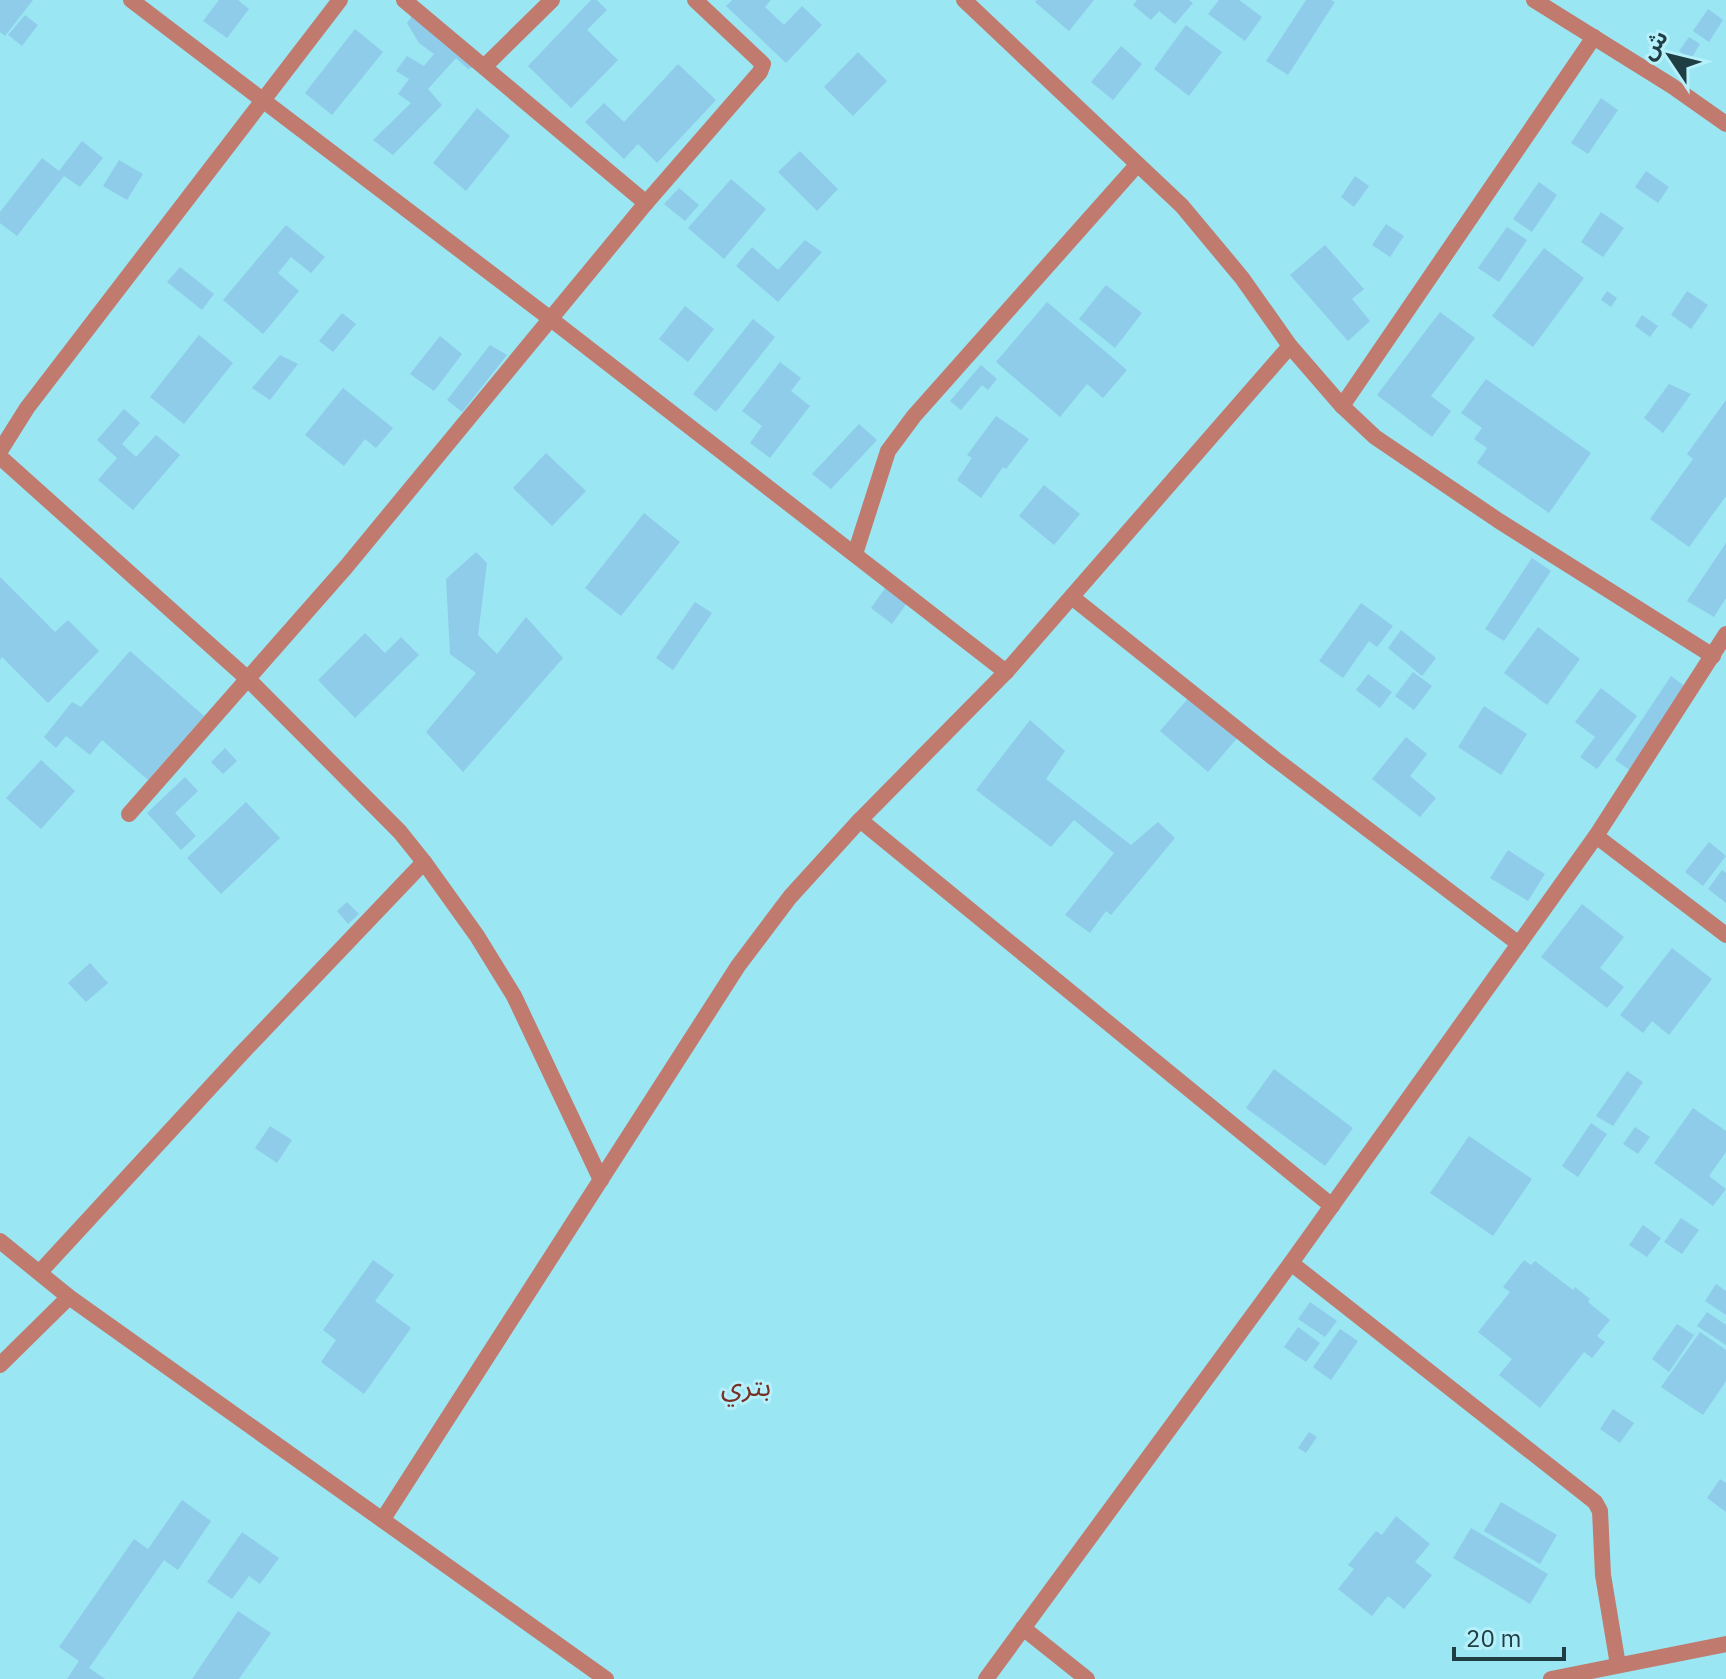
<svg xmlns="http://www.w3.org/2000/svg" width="1726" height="1679" viewBox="0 0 1726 1679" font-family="'IBM Plex Sans','Noto Sans Arabic',sans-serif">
	<rect width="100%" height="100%" fill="#9be6f3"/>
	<g fill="#8eccea">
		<path d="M0,0H33L5,36L0,32Z"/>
		<path d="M219,0H238L249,9L227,38L203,21Z"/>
		<path d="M591,0H597L607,10L587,30L618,60L571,108L528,66Z"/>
		<path d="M732,0H771L765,7L784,25L802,6L822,25L786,63L726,6Z"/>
		<path d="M1037,0H1094L1069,31L1035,2Z"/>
		<path d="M1137,0H1189L1193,3L1175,24L1159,11L1151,20L1133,5Z"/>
		<path d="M1219,0H1239L1262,17L1245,41L1208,14Z"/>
		<path d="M1306,0H1331L1335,2L1288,75L1266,61Z"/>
		<path d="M1708,9L1723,20L1709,42L1693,31Z"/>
		<path d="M414,13L475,66L468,69L456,58L428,89L442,105L393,155L373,140L411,103L398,94L409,79L396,71L407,56L424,66L434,54L419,43L407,23Z"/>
		<path d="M25,15L38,25L22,46L8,35Z"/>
		<path d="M1186,25L1222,52L1189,96L1154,69Z"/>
		<path d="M355,29L383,52L332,115L305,93Z"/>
		<path d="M1689,37L1700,44L1691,59L1679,51Z"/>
		<path d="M1121,46L1142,64L1113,100L1091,82Z"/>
		<path d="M858,52L887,81L853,116L824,87Z"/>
		<path d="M678,64L716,100L657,163L638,144L624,159L585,122L604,103L624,122Z"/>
		<path d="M1601,98L1618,110L1588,154L1571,143Z"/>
		<path d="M477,108L510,136L466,191L433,163Z"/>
		<path d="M82,141L103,158L80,187L64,176L17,236L0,223V212L42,158L59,171Z"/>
		<path d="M800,151L838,189L817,211L778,172Z"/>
		<path d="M119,160L143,174L127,200L103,186Z"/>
		<path d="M1646,171L1669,187L1658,203L1635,187Z"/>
		<path d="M1355,176L1369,186L1354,207L1341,197Z"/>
		<path d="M731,179L766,209L724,259L688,228Z"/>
		<path d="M1539,182L1557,195L1532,232L1513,219Z"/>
		<path d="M679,188L699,205L685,221L664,204Z"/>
		<path d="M1601,212L1624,228L1603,257L1581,242Z"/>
		<path d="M1386,224L1404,236L1390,257L1372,245Z"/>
		<path d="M286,225L325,257L311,273L291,257L278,273L299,291L263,334L223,300Z"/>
		<path d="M1507,227L1527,240L1499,282L1478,268Z"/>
		<path d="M805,240L822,252L778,302L736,266L752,247L778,270Z"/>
		<path d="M1325,245L1364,289L1352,299L1370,321L1348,341L1290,275Z"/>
		<path d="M1544,248L1584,278L1533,347L1492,316Z"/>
		<path d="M180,267L214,294L202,310L167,282Z"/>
		<path d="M1106,285L1142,313L1115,348L1079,319Z"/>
		<path d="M1607,291L1617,298L1611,307L1601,300Z"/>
		<path d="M1687,291L1708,305L1691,329L1671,315Z"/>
		<path d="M1047,302L1127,370L1103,398L1087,384L1060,417L996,362Z"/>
		<path d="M685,306L714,329L688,362L659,339Z"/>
		<path d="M1440,312L1475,338L1431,396L1451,411L1432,437L1377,395Z"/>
		<path d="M342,313L356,324L333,352L319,341Z"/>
		<path d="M1642,315L1658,326L1650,337L1635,326Z"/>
		<path d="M753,319L775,337L716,412L693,394Z"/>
		<path d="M199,335L233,363L184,424L150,397Z"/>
		<path d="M440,336L462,354L434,391L410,374Z"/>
		<path d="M490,345L507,355L462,412L447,400Z"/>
		<path d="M280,355L298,364L270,400L252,388Z"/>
		<path d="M780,362L801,378L791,391L810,406L770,458L750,443L762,426L742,411Z"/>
		<path d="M981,365L997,379L988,390L982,385L961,410L950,401Z"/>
		<path d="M1486,379L1591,453L1549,513L1477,463L1487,448L1474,439L1482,428L1461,413Z"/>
		<path d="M1669,384L1691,394L1663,433L1644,418Z"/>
		<path d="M343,388L393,428L376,448L365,439L344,466L305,435Z"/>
		<path d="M1726,400V496L1689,547L1650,519L1693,459L1687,454Z"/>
		<path d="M124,409L140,423L122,444L136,457L156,435L180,455L133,510L98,480L117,458L97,440Z"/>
		<path d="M996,416L1029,439L1006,469L1003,467L981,498L957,480L972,458L967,455Z"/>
		<path d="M859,424L877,440L831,489L812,474Z"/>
		<path d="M546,453L586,491L552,526L513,488Z"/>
		<path d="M1044,485L1080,514L1054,545L1019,516Z"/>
		<path d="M644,513L680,542L621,616L585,588Z"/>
		<path d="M1726,543V598L1714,617L1687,601Z"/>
		<path d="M476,552L487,563L478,635L497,654L526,617L563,658L463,772L426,732L476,673L450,654L446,579Z"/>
		<path d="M1532,558L1551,571L1504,641L1485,629Z"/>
		<path d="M0,577L55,632L68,620L99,651L48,703L2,657L0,660Z"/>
		<path d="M886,587L907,603L892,624L871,608Z"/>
		<path d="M695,602L712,613L673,670L656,658Z"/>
		<path d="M1361,603L1393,626L1377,647L1369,641L1343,678L1319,661Z"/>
		<path d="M1538,627L1580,659L1547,705L1504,673Z"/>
		<path d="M1401,630L1436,658L1422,676L1388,648Z"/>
		<path d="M365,633L385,653L401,637L419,655L355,718L318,680Z"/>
		<path d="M130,651L204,716L148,780L102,740L90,755L66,736L56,748L44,737L72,702L81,707Z"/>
		<path d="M1413,672L1432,686L1414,710L1395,696Z"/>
		<path d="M1368,674L1392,692L1380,708L1356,690Z"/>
		<path d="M1671,676L1687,688L1631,771L1615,760Z"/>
		<path d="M1601,688L1637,716L1597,769L1580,757L1595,737L1575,722Z"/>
		<path d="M1191,695L1239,736L1208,772L1160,731Z"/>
		<path d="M1484,706L1527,734L1501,775L1458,747Z"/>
		<path d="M1030,720L1065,751L1046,779L1131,845L1158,822L1175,838L1111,915L1106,911L1090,933L1065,915L1114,853L1074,820L1051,847L976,790Z"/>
		<path d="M1406,737L1427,754L1410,776L1436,798L1420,817L1372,779Z"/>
		<path d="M225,748L237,761L223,774L211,762Z"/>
		<path d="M41,760L75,791L41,829L6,798Z"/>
		<path d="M185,777L198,791L175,813L196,836L181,850L147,813Z"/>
		<path d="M246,802L280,838L221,894L187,858Z"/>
		<path d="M1709,842L1726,856L1703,886L1685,872Z"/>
		<path d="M1508,850L1545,874L1528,901L1490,878Z"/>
		<path d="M1722,870L1726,873V903L1708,889Z"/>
		<path d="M347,902L359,914L348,924L337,911Z"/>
		<path d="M1582,904L1624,937L1600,968L1624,987L1607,1008L1541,957Z"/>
		<path d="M1672,948L1712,979L1669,1035L1652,1021L1643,1033L1620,1015Z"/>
		<path d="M90,963L108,983L86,1002L68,983Z"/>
		<path d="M1274,1069L1353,1128L1325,1166L1246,1108Z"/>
		<path d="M1627,1071L1643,1082L1613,1126L1596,1116Z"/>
		<path d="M1693,1108L1726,1131V1152L1709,1176L1726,1189L1713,1206L1654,1163Z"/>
		<path d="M1591,1123L1607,1134L1578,1177L1562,1166Z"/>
		<path d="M270,1126L292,1140L277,1163L255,1148Z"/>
		<path d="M1635,1127L1650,1137L1638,1154L1623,1144Z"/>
		<path d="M1469,1136L1532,1179L1493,1236L1430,1193Z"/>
		<path d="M1681,1218L1699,1230L1682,1254L1664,1242Z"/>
		<path d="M1643,1225L1661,1238L1647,1257L1629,1245Z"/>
		<path d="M373,1260L394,1275L375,1301L411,1328L364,1394L321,1362L336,1340L323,1330Z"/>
		<path d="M1524,1260L1531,1265L1535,1261L1573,1290L1575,1287L1590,1299L1588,1302L1610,1320L1597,1336L1605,1342L1592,1358L1584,1352L1540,1408L1499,1375L1512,1359L1478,1332L1510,1292L1503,1287Z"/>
		<path d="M1716,1284L1726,1291V1315L1705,1301Z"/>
		<path d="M1310,1302L1337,1321L1325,1337L1298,1319Z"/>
		<path d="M1707,1312L1726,1325V1345L1697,1326Z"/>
		<path d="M1677,1324L1694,1335L1669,1372L1652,1359Z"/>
		<path d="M1298,1327L1320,1343L1306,1362L1284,1347Z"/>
		<path d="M1340,1329L1358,1341L1331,1380L1313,1367Z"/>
		<path d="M1700,1332L1726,1350V1381L1703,1415L1661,1387Z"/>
		<path d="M1613,1409L1634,1423L1620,1443L1600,1429Z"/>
		<path d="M1309,1432L1317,1437L1306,1453L1298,1448Z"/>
		<path d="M1720,1479L1726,1483V1512L1707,1498Z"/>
		<path d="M182,1500L211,1521L178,1570L164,1560L89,1668L105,1679H67L79,1661L59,1647L134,1539L148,1549Z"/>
		<path d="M1501,1502L1557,1535L1540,1564L1484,1531Z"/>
		<path d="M1396,1516L1430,1544L1415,1562L1432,1575L1404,1609L1388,1596L1372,1616L1338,1589L1354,1569L1348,1565L1376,1531L1382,1535Z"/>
		<path d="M1471,1528L1548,1574L1530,1604L1453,1558Z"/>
		<path d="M242,1532L279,1558L260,1584L249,1576L232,1599L207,1582Z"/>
		<path d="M238,1611L271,1633L239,1679H192Z"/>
	</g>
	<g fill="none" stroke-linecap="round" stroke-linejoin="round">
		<g stroke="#c07a6e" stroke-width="16">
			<path d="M131,0L552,320L1006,672"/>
			<path d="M404,0L646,203"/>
			<path d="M964,0L1182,206L1242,278L1290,346L1342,406L1375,437L1499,521L1713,656"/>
			<path d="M1534,0L1672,86L1726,124"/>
			<path d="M485,66L552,0"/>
			<path d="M1342,406L1594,37"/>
			<path d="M0,451L27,408L340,0"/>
			<path d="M0,457L249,680L400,832L424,862L477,936L514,996L601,1180"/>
			<path d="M855,554L888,451L914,416L1137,165"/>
			<path d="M1073,598L1275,759L1519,944"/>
			<path d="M129,814L346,567L646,203L760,72L763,64L695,0"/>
			<path d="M860,820L1332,1206"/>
			<path d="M1596,836L1726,935"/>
			<path d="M0,1241L69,1297L606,1679"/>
			<path d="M1291,1263L1595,1502L1600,1511L1603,1575L1618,1665"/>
			<path d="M40,1272L241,1054L424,862"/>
			<path d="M0,1365L69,1297"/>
			<path d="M383,1519L738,966L790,897L860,820L1006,672L1290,346"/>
			<path d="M1023,1628L1087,1679"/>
			<path d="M986,1679L1291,1263L1596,836L1726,634"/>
			<path d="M1551,1679L1726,1644"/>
		</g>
	</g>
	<g text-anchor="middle" stroke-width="6" stroke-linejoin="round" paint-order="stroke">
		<g font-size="28" fill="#763127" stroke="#b5f0fb">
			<text x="746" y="1396">بتري</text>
		</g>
	</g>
	<g transform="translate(1670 56) rotate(305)" stroke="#b5f0fb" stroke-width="6" paint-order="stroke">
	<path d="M0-6L14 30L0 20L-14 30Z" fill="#1e3e43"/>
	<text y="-12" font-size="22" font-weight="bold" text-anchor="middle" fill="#1e3e43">ش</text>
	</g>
	<path d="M1454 1647v12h110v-12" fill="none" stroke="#1e3e43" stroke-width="4"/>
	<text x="1466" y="1647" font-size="24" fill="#1e3e43" stroke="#b5f0fb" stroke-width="6" paint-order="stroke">20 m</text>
</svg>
